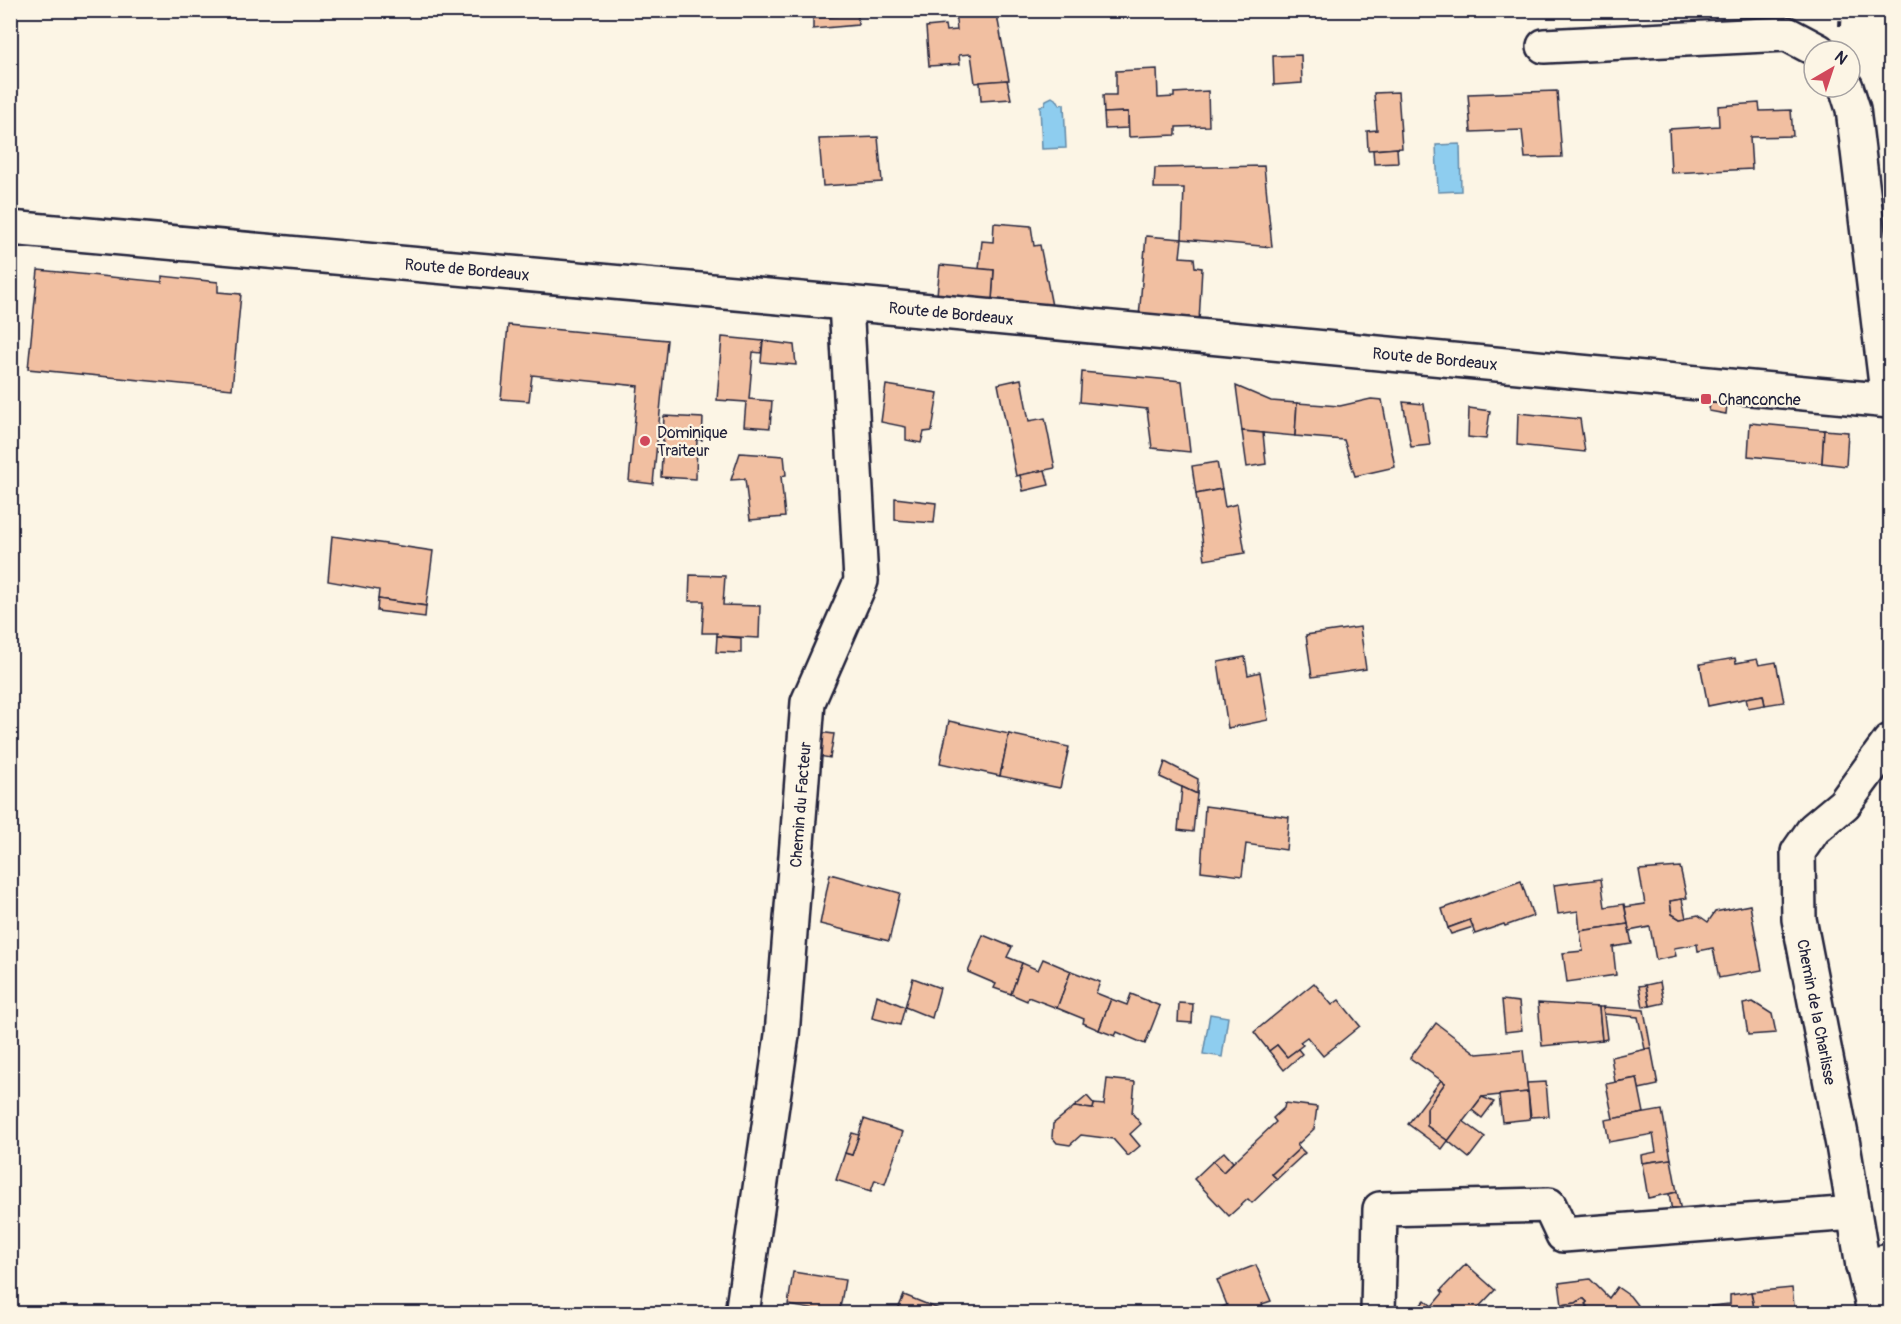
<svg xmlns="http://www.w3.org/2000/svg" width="1901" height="1324" viewBox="0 0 1901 1324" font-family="Pangolin,sans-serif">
	<rect width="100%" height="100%" fill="#fcf5e5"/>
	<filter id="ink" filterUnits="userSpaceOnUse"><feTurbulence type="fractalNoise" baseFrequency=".0167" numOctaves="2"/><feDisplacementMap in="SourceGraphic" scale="12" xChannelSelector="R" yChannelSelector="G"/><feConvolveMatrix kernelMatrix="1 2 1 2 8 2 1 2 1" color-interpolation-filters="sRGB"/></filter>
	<g filter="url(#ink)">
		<g fill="#8ecdef" stroke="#6389a7" stroke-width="1.5">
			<path d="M1052,97L1058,101L1060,105L1064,104L1066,148L1042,149L1040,106L1044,105L1046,100Z"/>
			<path d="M1460,144L1461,191L1438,192L1436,145Z"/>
			<path d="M1210,1014L1228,1017L1222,1057L1203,1054Z"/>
		</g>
		<g fill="#f1bfa1" stroke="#22223b" stroke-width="1.5">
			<path d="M813,10H838V16L813,18Z"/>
			<path d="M838,10H857L858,25L813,29V18L838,16Z"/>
			<path d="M955,10H996L1009,80L975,83L971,54L959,55L960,64L929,66L926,27L945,25L946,31L957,30Z"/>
			<path d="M1301,55L1302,83L1274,85L1273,56Z"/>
			<path d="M1157,69L1158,98L1174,97V93L1208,91L1209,126L1176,127V135L1129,137L1128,112L1104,113L1103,95H1116V71Z"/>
			<path d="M1007,80L1011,99L981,101L980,82Z"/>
			<path d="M1557,91L1562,157L1525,158L1522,130L1471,132L1468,94Z"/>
			<path d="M1398,92L1402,148L1368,150L1367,131L1377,130L1374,93Z"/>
			<path d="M1886,97H1890V133H1888Z"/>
			<path d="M1759,103L1760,111L1791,110L1793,136L1750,137L1752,169L1671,173L1669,129L1719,126L1718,106Z"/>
			<path d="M1128,112V128L1105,129L1104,113Z"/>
			<path d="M878,137L882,182L823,186L819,139Z"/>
			<path d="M1397,148L1398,163L1374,164L1373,150Z"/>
			<path d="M1264,166L1272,247L1182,239L1184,188H1154L1155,168Z"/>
			<path d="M994,223L1031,226L1034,246L1040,245L1052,306L992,300L994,270L979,269L982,241L993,242Z"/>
			<path d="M1146,236L1182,239L1180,257L1194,258L1195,267L1202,268L1199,322L1139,317Z"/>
			<path d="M940,265L994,270L992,300L937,295Z"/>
			<path d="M38,270L162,282V276L218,282V292L241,294L232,389L28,369Z"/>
			<path d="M508,325L667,340L653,484L629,481L638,386L532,375L529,401L501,399Z"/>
			<path d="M722,337L763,341L761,353L753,352L749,399L772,401L770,428L744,426L746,402L717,400Z"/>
			<path d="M763,341L794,345L796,365L761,362Z"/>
			<path d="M1082,372L1182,381L1190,452L1152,448L1147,409L1080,402Z"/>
			<path d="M1021,379L1029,421L1045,418L1055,468L1016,476L998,384Z"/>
			<path d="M886,385L938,393L932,431L924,432L921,443L906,440V427L881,422Z"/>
			<path d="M1236,386L1271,401L1297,403L1295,436L1242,431Z"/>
			<path d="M1371,399L1382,400L1395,467L1355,476L1344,440L1295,436L1297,403L1340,406Z"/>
			<path d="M1403,402L1424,404L1430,445L1411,447Z"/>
			<path d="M1710,403L1727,404L1726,414L1709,411Z"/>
			<path d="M1469,408L1490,411L1486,439L1468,437Z"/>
			<path d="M1518,413L1580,419L1585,452L1517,445Z"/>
			<path d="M664,416L703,418L702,440L697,439L696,479L661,477Z"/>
			<path d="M1750,423L1824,430L1822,463L1748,456Z"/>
			<path d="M1824,430L1848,432L1846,466L1822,463Z"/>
			<path d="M1242,431L1263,433L1266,464L1247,467Z"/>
			<path d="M740,453L784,456L786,475L781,476L785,517L750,520L745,479L731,480Z"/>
			<path d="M1217,462L1222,489L1196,494L1192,466Z"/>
			<path d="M1045,470L1049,485L1023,491L1020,475Z"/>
			<path d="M1222,489L1225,507L1237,504L1245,553L1205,560L1196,494Z"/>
			<path d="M895,498L936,503L934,523L895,520Z"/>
			<path d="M332,536L433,551L426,606L378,599L379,590L328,581Z"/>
			<path d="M690,575L725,576L723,605L760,606L759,638L717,636V633H702L704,601H689Z"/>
			<path d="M378,599L426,606L425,617L377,611Z"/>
			<path d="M1360,627L1366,669L1312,677L1306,635Z"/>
			<path d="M717,636L741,638V653L716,652Z"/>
			<path d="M1245,657L1248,675L1260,672L1268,720L1228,728L1218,662Z"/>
			<path d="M1735,658L1736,663L1757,659L1759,665L1776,662L1784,702L1765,705L1763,695L1708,706L1700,664Z"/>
			<path d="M1763,695L1765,705L1748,708L1746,698Z"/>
			<path d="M949,721L1009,734L1000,776L940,763Z"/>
			<path d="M810,731L834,734L830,758L807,754Z"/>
			<path d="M1009,734L1069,747L1060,788L1000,776Z"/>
			<path d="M1165,762L1198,779L1197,794L1160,777Z"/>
			<path d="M1182,787L1197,794L1193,832L1178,830Z"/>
			<path d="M1205,806L1289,817L1286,850L1246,844L1242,876L1201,871Z"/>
			<path d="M1680,867L1687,898L1670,901L1672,914L1680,919L1698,915L1708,922L1715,912L1750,905L1762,970L1719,978L1713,948L1698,951L1697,944L1674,948L1676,956L1656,960L1650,927L1629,931L1625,907L1645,904L1639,870Z"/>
			<path d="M830,874L900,893L889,941L820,924Z"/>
			<path d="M1601,879L1605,907L1624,904L1628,924L1580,931L1578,911L1558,914L1554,885Z"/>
			<path d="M1521,881L1533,916L1505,926L1504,924L1475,934L1470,920L1448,928L1442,909Z"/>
			<path d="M1682,899L1686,918L1680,919L1672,914L1670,901Z"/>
			<path d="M1470,920L1473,927L1451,934L1448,928Z"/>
			<path d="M1628,924L1632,944L1613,947L1616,975L1567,982L1563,953L1583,951L1580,931Z"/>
			<path d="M983,935L1012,947L1007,957L1022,963L1011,994L994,988L996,984L968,972Z"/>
			<path d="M1043,959L1071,971L1057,1008L1028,997L1027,1001L1011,994L1022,963L1038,970Z"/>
			<path d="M1071,971L1100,982L1096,993L1111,999L1099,1030L1083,1023L1084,1019L1057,1008Z"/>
			<path d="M913,978L940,988L932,1018L905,1007Z"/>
			<path d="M1660,982L1664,1003L1650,1006L1646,985Z"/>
			<path d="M1314,983L1332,1005L1339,1000L1360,1026L1323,1056L1307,1037L1300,1042L1303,1045L1287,1057L1277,1045L1269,1051L1254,1032Z"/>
			<path d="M1646,985L1650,1006L1643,1007L1639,986Z"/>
			<path d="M1131,994L1160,1006L1145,1044L1117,1032L1115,1036L1099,1030L1111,999L1127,1005Z"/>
			<path d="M877,995L905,1007L900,1025L872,1018Z"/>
			<path d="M1502,1000L1519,1002L1522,1030L1505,1032Z"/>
			<path d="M1753,1002L1772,1014L1776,1033L1748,1035L1743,1004Z"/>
			<path d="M1179,1003L1193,1004L1192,1023L1178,1022Z"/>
			<path d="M1538,1003L1599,1007L1602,1040L1542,1046Z"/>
			<path d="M1599,1007H1603L1607,1039L1602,1040Z"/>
			<path d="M1603,1007L1644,1010L1651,1048L1645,1049L1638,1017L1604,1014Z"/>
			<path d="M1436,1023L1477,1054L1523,1050L1528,1092L1482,1097L1448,1141L1427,1126V1108L1445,1083L1410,1058Z"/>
			<path d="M1277,1045L1287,1057L1298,1049L1302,1054L1284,1070L1269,1051Z"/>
			<path d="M1651,1048L1658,1085L1639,1089L1637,1078L1615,1082L1611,1057Z"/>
			<path d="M1637,1078L1644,1113L1613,1119L1606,1084Z"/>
			<path d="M1107,1079L1135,1082L1132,1113L1141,1124L1130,1134L1140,1146L1128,1156L1113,1139L1081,1135L1070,1145L1057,1143L1052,1137L1053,1124L1074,1107L1093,1109L1094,1104L1104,1105Z"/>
			<path d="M1441,1080L1445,1083L1427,1108V1126L1448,1141L1442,1149L1408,1124Z"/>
			<path d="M1546,1082L1549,1116L1531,1117L1527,1083Z"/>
			<path d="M1528,1092L1530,1119L1502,1122L1499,1095Z"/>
			<path d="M1087,1096L1094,1104L1093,1109L1074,1107Z"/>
			<path d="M1482,1097L1494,1102L1482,1118L1472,1110Z"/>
			<path d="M1285,1103L1317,1107L1314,1129L1297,1145L1300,1148L1272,1174L1277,1179L1252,1203L1248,1199L1229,1216L1194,1179L1213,1161L1223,1172L1276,1122L1273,1118L1284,1108Z"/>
			<path d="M1662,1110L1671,1159L1642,1163L1641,1155L1656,1152L1653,1134L1609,1142L1605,1120Z"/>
			<path d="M864,1119L903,1132L885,1184L875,1180L871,1191L836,1180L845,1153L852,1155Z"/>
			<path d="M1463,1121L1485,1137L1469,1158L1448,1141Z"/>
			<path d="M852,1133L859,1135L852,1155L845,1153Z"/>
			<path d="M1300,1148L1305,1153L1277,1179L1272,1174Z"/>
			<path d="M1224,1152L1233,1162L1223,1172L1213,1161Z"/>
			<path d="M1671,1159L1677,1192L1648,1198L1642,1163Z"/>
			<path d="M1677,1192L1682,1216L1673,1217L1669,1194Z"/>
			<path d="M1466,1264L1495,1290L1474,1312L1476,1314H1413L1425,1300L1432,1306L1443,1293L1441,1290Z"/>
			<path d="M1256,1265L1271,1301L1262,1304L1265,1313L1270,1311L1271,1314H1214L1213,1311L1227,1305L1217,1280Z"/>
			<path d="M793,1272L845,1280L839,1314L788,1305Z"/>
			<path d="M1590,1279L1609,1298L1617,1287L1630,1296L1644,1314H1593L1585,1304L1587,1302L1584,1299L1576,1303L1562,1305L1559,1283Z"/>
			<path d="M1792,1288L1795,1314H1755L1751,1292Z"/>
			<path d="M1751,1292L1755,1314H1712L1711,1306L1730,1304V1295Z"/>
			<path d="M904,1295L951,1314H896Z"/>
			<path d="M1581,1299H1584L1587,1302L1585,1304L1593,1314H1581L1578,1311L1563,1313L1562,1305L1576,1303Z"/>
		</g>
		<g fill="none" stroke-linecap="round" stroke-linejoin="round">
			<defs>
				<g id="minor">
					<path d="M1544,46L1787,34L1819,51"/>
					<path d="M1846,87L1853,109L1888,401"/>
					<path d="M1863,1266L1890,1261"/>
					<path id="s1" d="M742,1314L782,1035L808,702L861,581L846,303"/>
					<path d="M1378,1314L1380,1209L1549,1205L1563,1235L1854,1213"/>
					<path d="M1875,1314L1863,1266L1843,1145L1799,919L1798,852L1814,829L1844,804L1890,741"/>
				</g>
				<g id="major">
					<path id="s2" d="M10,228L846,303L1890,401"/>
				</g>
			</defs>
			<use href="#minor" stroke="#22223b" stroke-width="38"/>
			<use href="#major" stroke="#22223b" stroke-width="38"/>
			<path stroke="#22223b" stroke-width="4" stroke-dasharray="6 4.5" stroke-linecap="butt" d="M1840,26L1841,10"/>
			<use href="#minor" stroke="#fcf5e5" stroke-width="33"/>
			<use href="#major" stroke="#fcf5e5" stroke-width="33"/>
		</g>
	</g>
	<g fill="#d1495b" stroke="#fcf5e5" stroke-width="2">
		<rect x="1700" y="393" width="12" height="12" rx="3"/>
		<circle cx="645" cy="441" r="6"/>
	</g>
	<g text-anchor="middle" stroke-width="4.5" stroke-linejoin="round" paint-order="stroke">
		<g font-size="16" fill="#22223b" stroke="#fcf5e5">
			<text dy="6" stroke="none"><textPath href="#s2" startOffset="459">Route de Bordeaux</textPath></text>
			<text dy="6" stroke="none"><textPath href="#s2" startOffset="945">Route de Bordeaux</textPath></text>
			<text dy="6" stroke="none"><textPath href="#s2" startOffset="1431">Route de Bordeaux</textPath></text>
			<text dy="6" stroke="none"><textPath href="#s1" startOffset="513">Chemin du Facteur</textPath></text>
			<text transform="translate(1817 1012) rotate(79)" y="6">Chemin de la Charlisse</text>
		</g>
		<g font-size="16" fill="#22223b" stroke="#fcf5e5" text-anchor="start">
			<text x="1718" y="405">Chanconche</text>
			<text x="657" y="438">Dominique<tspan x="657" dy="18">Traiteur</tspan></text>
		</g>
	</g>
	<rect width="1901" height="1324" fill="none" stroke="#fcf5e5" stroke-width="36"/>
	<rect x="18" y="18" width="1865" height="1288" fill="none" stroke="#22223b" stroke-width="2" filter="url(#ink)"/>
	<g transform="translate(1832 69) rotate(39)"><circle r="28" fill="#fcf5e5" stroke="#a5a1a1" stroke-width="1.5"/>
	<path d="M0-4.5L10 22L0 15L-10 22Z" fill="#d1495b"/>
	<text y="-9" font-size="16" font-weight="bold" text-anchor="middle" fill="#22223b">N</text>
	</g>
</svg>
